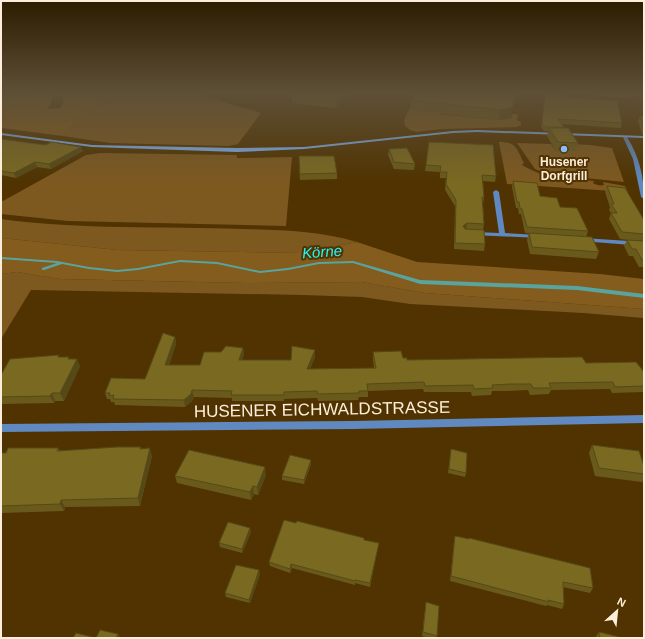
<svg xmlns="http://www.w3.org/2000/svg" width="645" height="639" viewBox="0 0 645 639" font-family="Arial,sans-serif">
	<rect width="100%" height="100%" fill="#503300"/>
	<g fill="#7d5920">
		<path d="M117,93H203L197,94L261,113L238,144L228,146L110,143L63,136L88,108L117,99Z"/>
		<path d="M581,93H639L630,99L627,98Z"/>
		<path d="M410,107L441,111L440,114L498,120L511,118L512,114H518L517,120L521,122V125L516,127L440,129L417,132L410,130L405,126L404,120Z"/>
		<path d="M499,142C517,142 516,148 524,163L522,165C547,180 566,178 594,181L593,183C596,185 600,186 604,185L603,182L625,186L628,192L507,184Z"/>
		<path d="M517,143L551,144L556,151H575L571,144L590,145L612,148L624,182L547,174L535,169Z"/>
		<path d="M100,153L237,155V158L292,157L286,226L68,221L1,214V200L3,201L86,155Z"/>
		<path d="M1,219C81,230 163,226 243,229C282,230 320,231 357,242L300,253L118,250L1,238Z"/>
		<path d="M17,272L60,279L246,283L362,282L425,293L644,309V318L583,313L410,304L362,297L302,295L31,290L1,339V274Z"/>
	</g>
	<g fill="#835c1e">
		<path d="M59,93H117V99L88,108L63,136L1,128V96L53,95L51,103L47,109L60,108L64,102Z"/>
		<path d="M1,238L118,250L300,253L357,242L417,262L600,274L644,279V309L425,293L362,282L246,283L60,279L17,272L1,274Z"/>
	</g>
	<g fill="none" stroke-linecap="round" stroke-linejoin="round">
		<path fill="#59a49f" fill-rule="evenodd" d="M1,257L57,261L89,267L117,270L138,268L180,260L217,262L260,271L288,268L319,262L353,261L420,280L577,286L644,294V298L577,290L420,284L353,263L319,264L288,270L260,273L217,264L180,262L138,270L117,272L89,269L62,264L44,270H42V268L57,263L1,259Z"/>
		<g fill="#5f89c0" fill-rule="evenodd">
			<path d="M623,136L627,137C639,156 644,176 644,199L641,197L633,159L623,137Z"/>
			<path d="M496,190L499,192L505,233L537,235L540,237L539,238L473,235L472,234L475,232L499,233L493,192Z"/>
			<path d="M583,238L644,242V246L581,241L580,240Z"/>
			<path d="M644,415V423L353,429L1,432V424L353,421Z"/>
		</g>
		<path fill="#7fb5fb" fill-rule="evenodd" d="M477,130L644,136V138L477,132L453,133L304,149L237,152L92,147L1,135V133L92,145L237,148L304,147L453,131Z"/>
	</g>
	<g fill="#695a1c">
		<path d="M350,93L335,108L292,103V96Z"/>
		<path d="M509,93L511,117L498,120L410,110L411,100Z"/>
		<path d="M545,93H563V96L622,123L621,128L561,124L564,127L563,128L578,143L576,151H556L547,136L548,131H544L541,127Z"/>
		<path d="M640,116H644V135L642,134L638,121Z"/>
		<path d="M1,139L83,151L51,169L37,167L16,178L1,175Z"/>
		<path d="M429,142L496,176L495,182L483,181L484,197L483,204L484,224L483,230L485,244L484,251L454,249L455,206L445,190L446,178H440V172L425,171Z"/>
		<path d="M389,149L415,164L414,170L394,169L388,155Z"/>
		<path d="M299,163L337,173V179L300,180Z"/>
		<path d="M513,181L560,207L588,231L586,237L525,233L521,214H519L518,208H516L512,187Z"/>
		<path d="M607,186L644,220V267H639L633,256H629L624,246L627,240H629L620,239L609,219L611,213L609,210L610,207L605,192Z"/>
		<path d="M529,233L599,252L596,259L530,254L527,240Z"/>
		<path d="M175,337L176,344L169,365H200L221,352L243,348L244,354L242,360H291L315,350V357L310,369L374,368L373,359V352L403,358L407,360L586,363L644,372V392L612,393L610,389L551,390L549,394L530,395L528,390L509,391H492L491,395L472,396L471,392H424L423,389L368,391V397H359L358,400L318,401L317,398L284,399V401H232V398L194,397L192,401L185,407L115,405L114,402H111L110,399H107L105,393L145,379Z"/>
		<path d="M60,357L70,359L80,366L64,401H55L54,403L1,404V375Z"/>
		<path d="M592,445L644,466V480L642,482L595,476L589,453Z"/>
		<path d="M58,448L60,451L141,449L152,456L140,506L65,507L64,511L1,513V453Z"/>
		<path d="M451,449L466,473L465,477L448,473Z"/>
		<path d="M311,460V464L304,484L282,480V476Z"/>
		<path d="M266,475L258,495L254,494L251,500L177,483L175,476Z"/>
		<path d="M251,532L242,553L220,547L219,543Z"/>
		<path d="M455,536L469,539V538L593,588L590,593L563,587L564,604L562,609L547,605L546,606L450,581L454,541Z"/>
		<path d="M364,540L378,547L370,587L355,583V585L292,568L290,573L270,566L269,562Z"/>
		<path d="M260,574L250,603L226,597L225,593Z"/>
		<path d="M426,602L437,636L436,638H429L422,636Z"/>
		<path d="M599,632L623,638H595Z"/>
	</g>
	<g fill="#554a17">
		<path d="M343,93H350L335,108V101Z"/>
		<path d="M513,107L511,117L498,120L500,110Z"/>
		<path d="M81,147L83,151L51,169L49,164Z"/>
		<path d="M35,162L37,167L16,178L14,173Z"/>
		<path d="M467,223L466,230L463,226Z"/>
		<path d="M175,337L176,344L167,371L165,365Z"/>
		<path d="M243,348L244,354L240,366L239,360Z"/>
		<path d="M315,350V357L307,375V369Z"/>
		<path d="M77,359L80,366L64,401L60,393Z"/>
		<path d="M192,390L194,397L192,401L185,407L184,400Z"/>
		<path d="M52,393L55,401L54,403L50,396Z"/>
		<path d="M150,448L152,456L140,506L138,498Z"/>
		<path d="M311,460V464L304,484V480Z"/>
		<path d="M265,467L266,475L258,495L257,487Z"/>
		<path d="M253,486L254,494L251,500L250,492Z"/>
		<path d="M61,500L65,507L64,511L60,504Z"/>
		<path d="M250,528L251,532L242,553V549Z"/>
		<path d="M291,564L292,568L290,573V569Z"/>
		<path d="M259,570L260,574L250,603L249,600Z"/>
		<path d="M118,634L120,637L116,638Z"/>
	</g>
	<g fill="#7a6921" stroke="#554a17">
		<path d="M296,93H343L335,101L292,96Z"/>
		<path d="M415,93H516L513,107L500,110L411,100Z"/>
		<path d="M545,93H563V96L617,101L622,123L558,119L564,127H545L542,123Z"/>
		<path d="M640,116H644V129Z"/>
		<path d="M549,128H568L578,143L558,142Z"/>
		<path d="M1,139L45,145L52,142L81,147L49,164L35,162L14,173L1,171Z"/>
		<path d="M429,142L493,145L496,176L482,175L484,197H482L484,224L467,223L463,226L465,229L484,230L485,244L455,243L456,200L446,184L447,172H440L441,166L426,165Z"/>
		<path d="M407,148L415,164L394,162L389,149Z"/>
		<path d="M299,156H334L337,173L300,174Z"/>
		<path d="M513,181L537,183L540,196L557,198L560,207L577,208L588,231L527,227L522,209L520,208L519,202H517Z"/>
		<path d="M607,186L625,188L644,220V234L622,232L611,213H617L611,204H614Z"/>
		<path d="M529,233L592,237L599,252L532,247Z"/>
		<path d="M627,240L644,241V260H642L636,249H632Z"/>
		<path d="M163,333L175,337L165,365H200L204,352H221L226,346L243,348L239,360H291L292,346L315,350L307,369L376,368L373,352L401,351L403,358H407V360L582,357L586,363L636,362L644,372V386L615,387L613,382L549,383L551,388H533L531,384H511L492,385L493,388L474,389L473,385L425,386L424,382L367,384L368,391H359V393L318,394L317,391L284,392V395H231L232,391L192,390L191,394L184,400L113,399L114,395L109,396L110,393H105L111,378L145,379Z"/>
		<path d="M59,355L58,357H69L68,359H77L60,393H52L50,396L1,397V375L10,359Z"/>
		<path d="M592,445L639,451L644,466V474L599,468Z"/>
		<path d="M117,447H141L140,449L150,448L138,498L61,500L60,504L1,506V453H6L8,448H58L57,451Z"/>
		<path d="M451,449L467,453L466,473L449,469Z"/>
		<path d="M189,450L265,467L257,487L253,486L250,492L175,476Z"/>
		<path d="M290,455L311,460L304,480L282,476Z"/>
		<path d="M284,520L296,523L297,521L364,538V540L379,543L370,583L355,580V581L291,564L290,569L269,562Z"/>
		<path d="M228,522L250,528L242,549L219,543Z"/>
		<path d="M455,536L469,539V538L590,568L593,588L563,582L564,604L548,600L549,602L451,576Z"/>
		<path d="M236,565L259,570L249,600L225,593Z"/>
		<path d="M426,602L439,606L437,636L423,632Z"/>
		<path d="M100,630L118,634L116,638H73L76,633L96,638Z"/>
		<path d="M599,632L623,638H600Z"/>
	</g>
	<linearGradient id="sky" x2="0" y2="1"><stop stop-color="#2c1c00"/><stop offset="0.51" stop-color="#5e5037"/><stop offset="1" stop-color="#5e5037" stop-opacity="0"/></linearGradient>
	<rect width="645" height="182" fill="url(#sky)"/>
	<circle fill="#88bafc" stroke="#503300" stroke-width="1.5" cx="564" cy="149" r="4"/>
	<g text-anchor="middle" stroke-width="4" stroke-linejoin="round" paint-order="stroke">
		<g font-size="12" font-weight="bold" fill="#fceeda" stroke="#503300">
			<text x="564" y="166">Husener<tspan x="564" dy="14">Dorfgrill</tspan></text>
		</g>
		<g font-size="15" font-style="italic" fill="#25f7f8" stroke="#503300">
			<text transform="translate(322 252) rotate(-4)" y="5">Körne</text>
		</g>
		<g font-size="17" fill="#fceeda" stroke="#503300">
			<text transform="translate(322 409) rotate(-1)" y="6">HUSENER EICHWALDSTRASSE</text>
		</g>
	</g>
	<rect width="645" height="639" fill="none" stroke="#fceeda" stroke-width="4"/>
	<g transform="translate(617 611) rotate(27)" stroke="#503300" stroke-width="3" paint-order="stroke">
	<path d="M0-3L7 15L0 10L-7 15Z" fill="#fceeda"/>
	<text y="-6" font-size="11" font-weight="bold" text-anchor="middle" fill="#fceeda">N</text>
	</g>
</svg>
